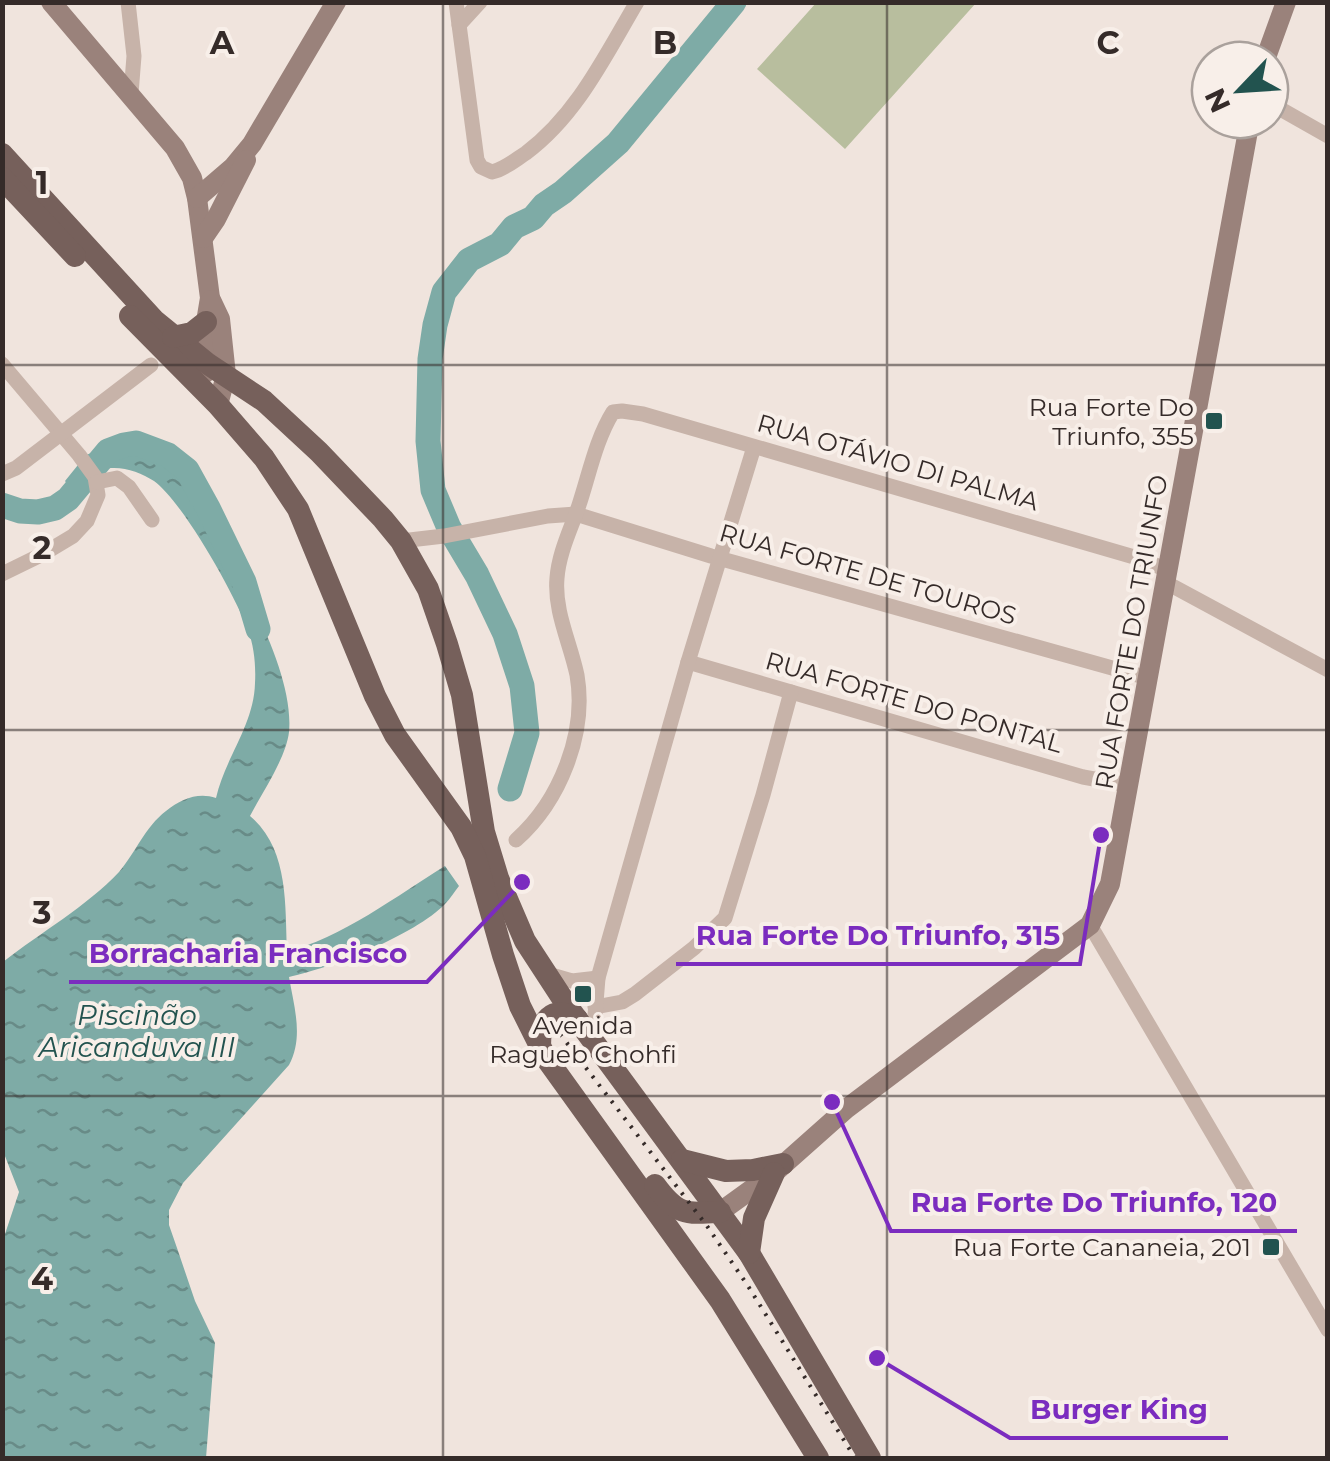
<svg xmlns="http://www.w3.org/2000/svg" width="1330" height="1461" viewBox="0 0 1330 1461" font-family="Montserrat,sans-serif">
	<defs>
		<pattern id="water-ripples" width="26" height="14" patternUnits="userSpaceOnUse" patternTransform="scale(2.5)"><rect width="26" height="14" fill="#7eaba6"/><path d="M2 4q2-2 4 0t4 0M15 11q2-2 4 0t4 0" fill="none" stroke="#688b87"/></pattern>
	</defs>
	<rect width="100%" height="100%" fill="#f0e4dd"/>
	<path fill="#b8be9e" d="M816,3V2L976,3L845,149L757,69Z"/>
	<path fill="url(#water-ripples)" d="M116,444C140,450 166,460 183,479C204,501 216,532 230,559C253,604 294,680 289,732C286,758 262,793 250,816C289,849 285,905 287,951C337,941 401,893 445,866L459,886C454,892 450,899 445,904C415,935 331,968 289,977C294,1007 304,1037 289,1065L183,1183L169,1210V1225L177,1248L195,1301L215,1343L206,1458H3V1240L19,1192L3,1151V962C41,932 86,907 119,872C136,852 145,827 166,811C181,799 198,792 216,798C225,758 254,725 255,683C256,665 254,646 248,630C235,595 183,502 154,481C142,473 126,467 111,468C95,470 85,483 74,494L65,481L86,455Z"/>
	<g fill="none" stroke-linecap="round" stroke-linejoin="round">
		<g stroke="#7eaba6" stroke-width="25">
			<path d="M2,505L20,511L38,512L55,508L68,499L108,451L124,445L136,443L168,455L187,470L208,508L244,582L258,629"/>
			<path d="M510,789L527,733L522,686L505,634L477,575L449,528L433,490L428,441L430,359L435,325L444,292L469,260L500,244L514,227L533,218L544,205L563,192L618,143L734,2"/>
		</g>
		<g stroke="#c7b3a9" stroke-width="15">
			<path d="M128,2L134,56L131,94"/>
			<path d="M456,2L477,160L481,167L492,172C505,169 515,160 526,153C577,115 605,56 637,2"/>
			<path d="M459,25L480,2"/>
			<path d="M1270,103L1328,136"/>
			<path d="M2,364L79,455L95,477L98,495L87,521L73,536L43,554L2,574"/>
			<path d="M2,474L16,468L151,365"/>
			<path d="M97,482L117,478L129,487L152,520"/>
			<path d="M401,541L444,536L548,516L576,514L711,556L1148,678"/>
			<path d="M1165,582L1328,670"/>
			<path d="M688,662L1083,777L1128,785"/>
			<path d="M516,840C560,801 587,733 577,675C570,642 554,611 557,578C559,552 571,529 579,505C589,475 596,439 613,412L622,411L643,414L1141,559L1167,570"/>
			<path d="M1090,925L1328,1330"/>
			<path d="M548,974L572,981L598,978"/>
			<path d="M595,1007L622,1002L635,994L694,948L725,918L763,795L791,692"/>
			<path d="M593,1040L598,978L688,662L754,447"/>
		</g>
		<g stroke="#9a827b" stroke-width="20">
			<path d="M51,2L175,148L192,178L197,198L210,298L206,322L208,364L205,373"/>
			<path d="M1265,60L1286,2"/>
			<path d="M197,198L233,167L252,144L336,2"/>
			<path d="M203,238L216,219L246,160"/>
			<path d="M211,300L220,319L226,375L218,405"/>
			<path d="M720,1212L774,1173L846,1109L1090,925L1110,884L1250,120"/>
		</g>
		<g stroke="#76605b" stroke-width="22">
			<path d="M2,154L154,320L208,364L264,401L319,452L383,519L401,541L428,589L447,644L462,695L484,832L498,878L525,941L568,1007L749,1253L870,1458"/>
			<path d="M2,178L75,256"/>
			<path d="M130,316L218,405L264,458L298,509L375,696L395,735L461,827L475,856L503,955L520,1006L546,1058L720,1300L818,1458"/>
			<path d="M173,337L192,333L206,322"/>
			<path d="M540,1046C540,1021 551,1004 577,1019"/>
			<path d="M682,1160L726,1171L753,1170L783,1164"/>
			<path d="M655,1185C677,1215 685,1214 720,1212"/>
			<path d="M749,1253L754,1218L774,1173"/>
		</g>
		<path stroke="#352b29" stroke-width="4" stroke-dasharray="2.5 8" stroke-linecap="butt" d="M554,1026L707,1226L748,1286L855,1458"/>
	</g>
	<path fill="none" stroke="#352b29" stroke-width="2.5" stroke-opacity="0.55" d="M443,2V1458M887,2V1458M2,365H1328M2,730H1328M2,1096H1328"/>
	<g fill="#22534f" stroke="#f8efe9" stroke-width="4">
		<rect x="1204" y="411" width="20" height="20" rx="5"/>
		<rect x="573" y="984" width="20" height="20" rx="5"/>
		<rect x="1261" y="1237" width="20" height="20" rx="5"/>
	</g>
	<g text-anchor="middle" stroke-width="8" stroke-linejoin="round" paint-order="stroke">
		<g font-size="25" fill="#352b29" stroke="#f8efe9" text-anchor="end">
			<text x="1194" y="416">Rua Forte Do<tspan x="1194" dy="29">Triunfo, 355</tspan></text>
			<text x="583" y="1034" text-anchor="middle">Avenida<tspan x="583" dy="29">Ragueb Chohfi</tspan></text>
			<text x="1251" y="1256">Rua Forte Cananeia, 201</text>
		</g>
		<g font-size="25" fill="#352b29" stroke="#f8efe9">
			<text transform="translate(898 462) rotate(16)" y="9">RUA OTÁVIO DI PALMA</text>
			<text transform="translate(868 574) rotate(16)" y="9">RUA FORTE DE TOUROS</text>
			<text transform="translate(1131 632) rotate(-80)" y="9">RUA FORTE DO TRIUNFO</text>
			<text transform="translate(914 702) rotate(16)" y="9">RUA FORTE DO PONTAL</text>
		</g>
		<g font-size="28" font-style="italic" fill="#22534f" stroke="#f8efe9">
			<text x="137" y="1025">Piscinão<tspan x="137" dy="32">Aricanduva III</tspan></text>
		</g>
	</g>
	<g font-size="32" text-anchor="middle" font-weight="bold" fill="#352b29" stroke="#f8efe9" stroke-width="8" stroke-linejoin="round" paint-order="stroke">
		<text x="222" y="54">A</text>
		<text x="665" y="54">B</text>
		<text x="1108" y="54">C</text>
		<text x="42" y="194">1</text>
		<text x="42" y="559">2</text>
		<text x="42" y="924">3</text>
		<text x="42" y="1290">4</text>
	</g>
	<path fill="none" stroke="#7b2cbf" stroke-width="4" d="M1101 835L1080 964H676M522 882L427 982H69M832 1102L891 1231H1297M877 1358L1010 1438H1228"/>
	<g fill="#7b2cbf" stroke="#f8efe9" stroke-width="4">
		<circle cx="1101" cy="835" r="10"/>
		<circle cx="522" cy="882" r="10"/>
		<circle cx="832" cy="1102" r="10"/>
		<circle cx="877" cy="1358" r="10"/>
	</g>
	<g font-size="28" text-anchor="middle" font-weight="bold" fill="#7b2cbf" stroke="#f8efe9" stroke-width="8" stroke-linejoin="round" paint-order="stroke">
		<text x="878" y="945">Rua Forte Do Triunfo, 315</text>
		<text x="248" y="963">Borracharia Francisco</text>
		<text x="1094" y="1212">Rua Forte Do Triunfo, 120</text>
		<text x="1119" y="1419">Burger King</text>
	</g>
	<rect width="1330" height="1461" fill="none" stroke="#352b29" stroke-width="10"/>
	<g transform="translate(1240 90) rotate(245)"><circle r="48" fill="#f8efe9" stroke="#aaa19c" stroke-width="2.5"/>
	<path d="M0-8L18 38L0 25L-18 38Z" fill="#22534f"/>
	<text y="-15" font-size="28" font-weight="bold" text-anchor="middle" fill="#352b29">N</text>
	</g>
</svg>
